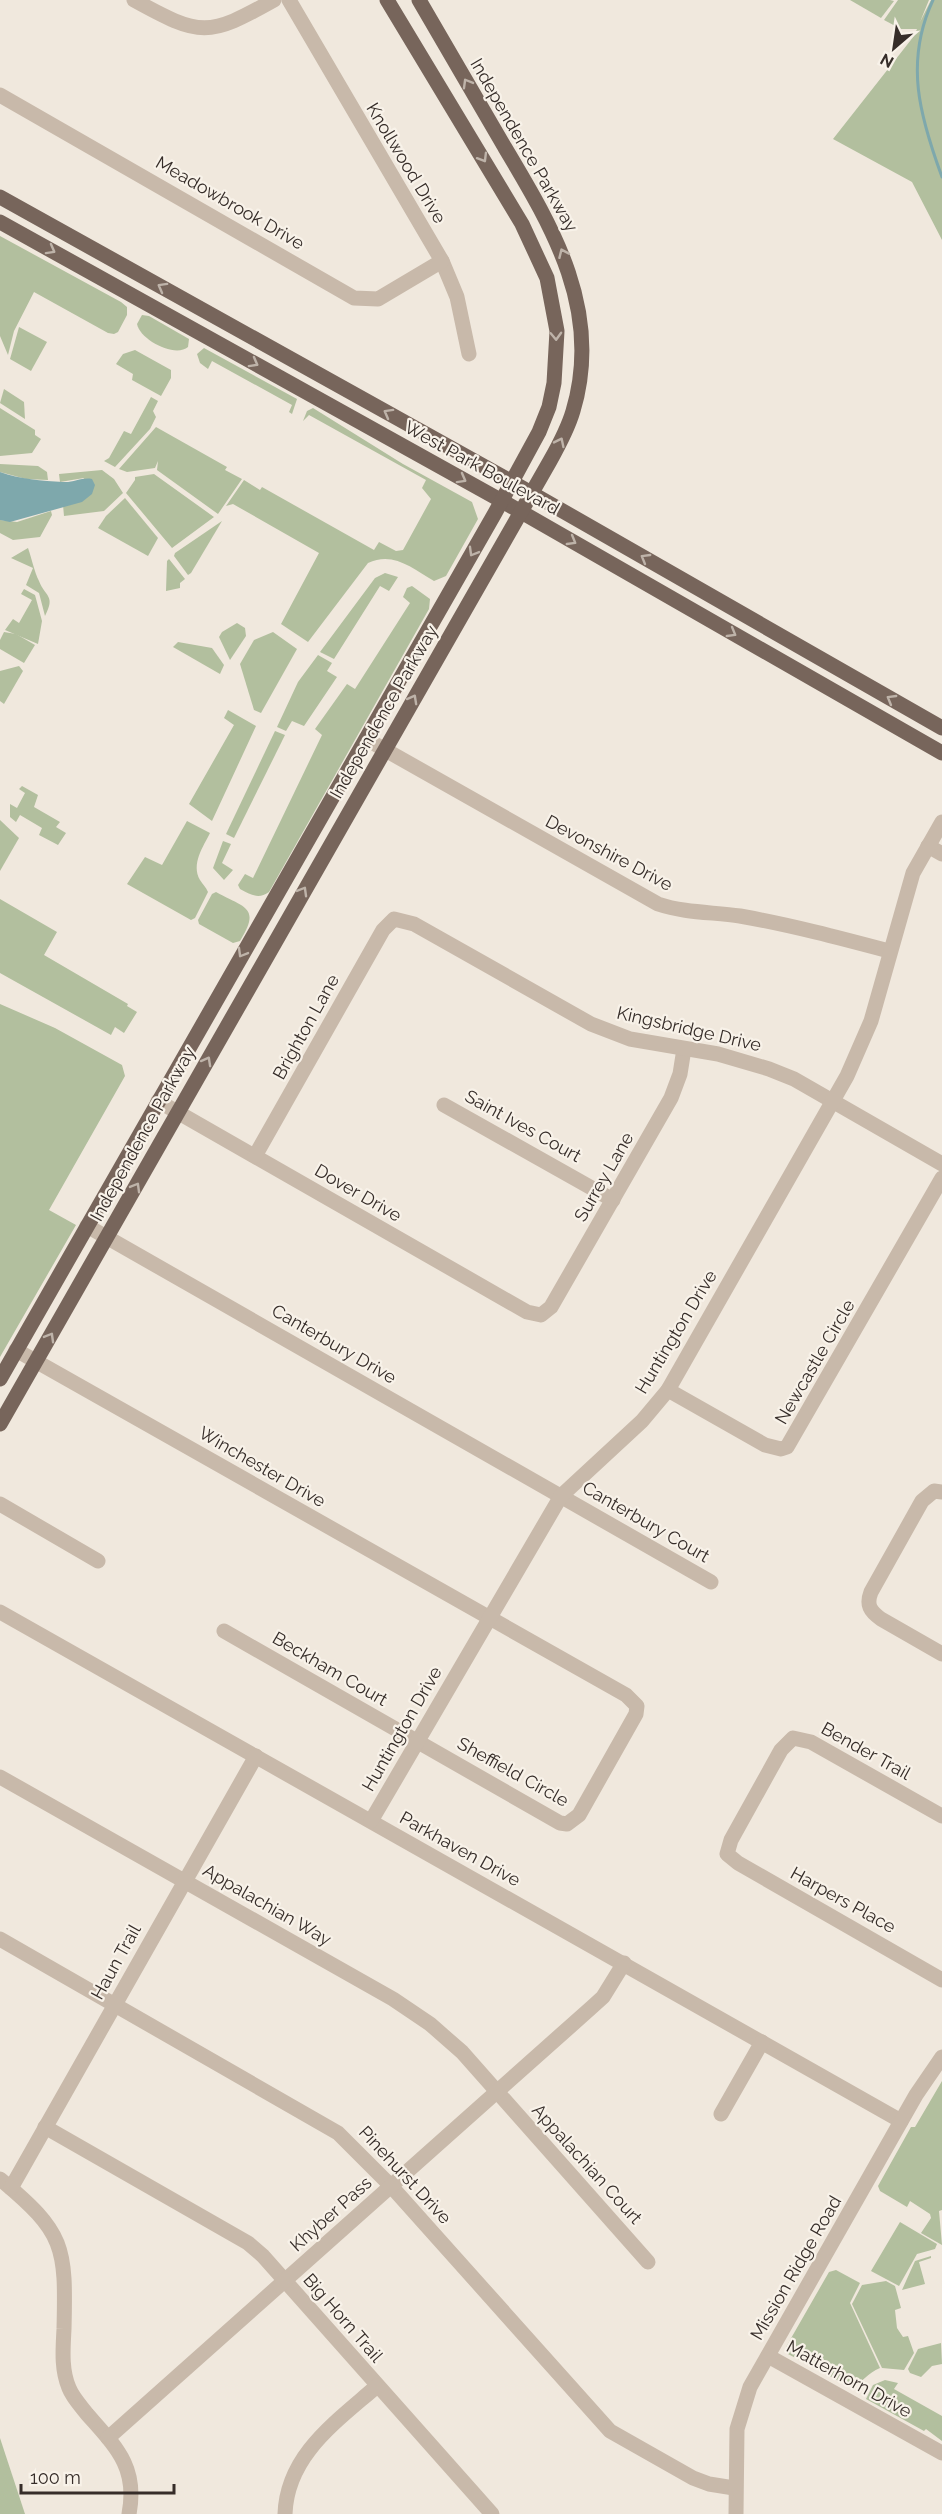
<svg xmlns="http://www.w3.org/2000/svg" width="942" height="2514" viewBox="0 0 942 2514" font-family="Raleway,sans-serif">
	<rect width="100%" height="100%" fill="#f0e8dd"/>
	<g fill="#b2bf9e">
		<path d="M850,0H890L894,1L881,18Z"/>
		<path d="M898,0H929L920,22L931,0H942V240L912,182L833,139L914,36L917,29H901L884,20Z"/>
		<path d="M0,236L121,302L127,307V315L118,332L114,334L108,333L34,292L14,331L8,355L0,336Z"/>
		<path d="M142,315L149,316L189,339L188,347C175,358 140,340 137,324Z"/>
		<path d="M19,327L47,342L31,371L10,359Z"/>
		<path d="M204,348L297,399L292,414L289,412L292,405L212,361L208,369L200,363L197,354Z"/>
		<path d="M135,350L171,370V378L161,396L132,380L133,374L116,364L123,354Z"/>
		<path d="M4,389L24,402L25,419L0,403Z"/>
		<path d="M151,397L158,401L153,411L156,417L150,429L115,467L104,461L109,458L124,431L131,434Z"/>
		<path d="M0,408L35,430V435L41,439L32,453L0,456Z"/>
		<path d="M313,408L403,464L472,502L478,519L446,576L434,581C412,568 393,551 368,563L308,642L281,624L319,553L233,504L226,506L244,480L260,490L262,487L374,550L379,542L396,551L403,550L431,499L422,488L426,480L309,415L303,421L307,411Z"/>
		<path d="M156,427L227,467L225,470L242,479L218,514L157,470L158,461L155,468L127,472L119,469Z"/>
		<path d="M0,464L38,466L47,472L48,480L26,479L0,472Z"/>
		<path d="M102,470L114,479L123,493L104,511L64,516L63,505H71L84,478L60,482L59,474Z"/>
		<path d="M154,474L214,517L172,548L126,493L135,480V477Z"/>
		<path d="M125,498L158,538L148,556L98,528L106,516Z"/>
		<path d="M51,511L52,515L40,537L13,540L0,533V520L17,522Z"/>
		<path d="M222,521L191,573L188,575L174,556L175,553Z"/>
		<path d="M28,548C32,559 34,571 39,581C45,597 56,595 45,616L39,593L26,585L33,568L11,558Z"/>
		<path d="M169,559L185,579L180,583V588L166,591L167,561Z"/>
		<path d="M385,573L398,577L389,591L380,586L334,659L320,652L375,578Z"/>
		<path d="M412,586L430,599L429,609L269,892C258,900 250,894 240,889L238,885L245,874L253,878L322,735L315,729L347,684L355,689L410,603L403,597L407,588Z"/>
		<path d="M24,589L35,595L42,621L38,644L5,630L13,619L19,623L32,600L21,594Z"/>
		<path d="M237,623L245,628L246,636L230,660L219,637L222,632Z"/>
		<path d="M4,632L16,634L35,645L24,663L0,649V640Z"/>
		<path d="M273,632L297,649L261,713L254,710L240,664L254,640Z"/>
		<path d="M178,642L212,648L224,665L220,674L173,647Z"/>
		<path d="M318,655L332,663L327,671L337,677L304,726L292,721L286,731L277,727L298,682Z"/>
		<path d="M19,666L23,671L4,704L0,701V671Z"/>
		<path d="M228,710L256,726L212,821L189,804L234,725L224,718Z"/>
		<path d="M275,731L285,735L234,838L226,834Z"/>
		<path d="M22,786L38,795L34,807L60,822L56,827L66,833L58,845L39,835L42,828L20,815L16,822L10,817V804L17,808L25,793L19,789Z"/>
		<path d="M0,820L19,838L0,871Z"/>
		<path d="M187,821L210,833C203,847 191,864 200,880C203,885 206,887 208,892L195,918L191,920L127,884L145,857L162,865Z"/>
		<path d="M223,841L231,844L222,863L233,870L224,880L213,868Z"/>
		<path d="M216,892C245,908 261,907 240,941L233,943L199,924L198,920L212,894Z"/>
		<path d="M0,899L57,932L44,955L128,1004L127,1006L137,1012L124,1033L115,1027L111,1035L0,973Z"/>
		<path d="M0,1004L55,1028L122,1065L125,1076L49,1210L76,1225L0,1357Z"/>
		<path d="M942,2081V2210L939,2211L942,2245L921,2233L931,2218L930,2214L910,2201L907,2207L880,2191L878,2186L911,2127H915Z"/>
		<path d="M900,2222L937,2244L935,2249L917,2254L899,2286L871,2271Z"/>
		<path d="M931,2256V2258L919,2262L925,2284L902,2290L915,2261Z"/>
		<path d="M836,2270L860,2283L850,2303L880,2368C868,2372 861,2385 850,2387L788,2354L786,2347L829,2272Z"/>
		<path d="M886,2281L895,2286L901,2308L895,2310L897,2328L903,2337L908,2336L914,2353L904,2370L882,2368L852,2304L862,2285Z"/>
		<path d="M941,2343L942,2364L932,2366L921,2377L910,2373L908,2369L918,2349Z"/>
		<path d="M885,2380L898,2383L894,2389L942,2416V2441L926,2429L924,2431L866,2399L873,2385Z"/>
		<path d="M0,2438L25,2514H0Z"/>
	</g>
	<path fill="#7ea8ac" d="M0,472C20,479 42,481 63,482C73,483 82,477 92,479L95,485L92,494L82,502L10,522L0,520Z"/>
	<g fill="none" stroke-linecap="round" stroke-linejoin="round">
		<path stroke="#7ea8ac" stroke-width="3" d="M933,0C904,62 920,117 942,177"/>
		<g stroke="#c8b9aa" stroke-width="15">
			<path d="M134,0C201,37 208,37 274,0"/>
			<path d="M289,0L442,261L457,297L469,354"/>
			<path d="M0,95L354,298L378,299L442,261"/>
			<path d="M366,739L658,904C685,913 712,912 740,916C791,925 840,938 889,951"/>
			<path d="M928,846L942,854"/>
			<path d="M158,1101L527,1312L541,1315L551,1307L671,1098L680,1074L684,1049"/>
			<path d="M444,1105L613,1200"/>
			<path d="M255,1156L383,930L394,919L414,924L591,1024L630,1039L718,1054L769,1069L794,1079L942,1164"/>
			<path d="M87,1226L711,1582"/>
			<path d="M16,1350L626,1695L637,1706L636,1714L579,1815L567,1824L560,1823L224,1631"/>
			<path d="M668,1390L765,1445L781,1449L787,1447L942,1178"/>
			<path d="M942,1492L934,1491L922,1501L871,1592C866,1605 870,1611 881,1619L942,1654"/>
			<path d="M0,1504L98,1561"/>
			<path d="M0,1612L901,2121"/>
			<path d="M0,1777L393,1999L430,2024L462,2052L648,2262"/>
			<path d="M942,1816L811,1742L793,1738L781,1750L731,1840L727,1854L738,1863L942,1980"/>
			<path d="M371,1821L561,1496L642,1421L668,1390L847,1076L871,1021L913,873L942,822"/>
			<path d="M0,1939L338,2133L391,2186L610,2431L693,2478L709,2484L734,2488"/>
			<path d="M721,2114L762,2042"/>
			<path d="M45,2127L248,2243L263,2256L492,2514"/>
			<path d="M0,2179C65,2233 66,2246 64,2329C63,2349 61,2369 69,2388C73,2398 81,2406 87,2414C116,2447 138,2467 129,2514"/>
			<path d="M11,2188L256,1756"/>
			<path d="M768,2356L942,2453"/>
			<path d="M108,2438L592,2007L603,1997L624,1963"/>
			<path d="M285,2514C287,2455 336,2422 377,2386"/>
			<path d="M736,2514L737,2429L750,2387L916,2095L942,2057"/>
		</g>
		<g stroke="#77655b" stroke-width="15">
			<path d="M0,197L512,482L942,728"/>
			<path d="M0,222L502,501L942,753"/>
			<path d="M0,1379L495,513L539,432L549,407L554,383L557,331L547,278L522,224L387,0"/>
			<path d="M0,1424L550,461C559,445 568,428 573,411C603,311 553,228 504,146C476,97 447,49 419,0"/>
		</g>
	</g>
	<defs><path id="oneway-chevron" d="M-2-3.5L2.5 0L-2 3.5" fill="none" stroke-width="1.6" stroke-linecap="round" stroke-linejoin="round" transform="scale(1.5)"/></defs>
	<g stroke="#beb3a9">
		<use href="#oneway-chevron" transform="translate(467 83) rotate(-120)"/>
		<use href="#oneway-chevron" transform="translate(483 158) rotate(59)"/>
		<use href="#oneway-chevron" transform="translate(51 250) rotate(29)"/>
		<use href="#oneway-chevron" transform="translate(563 253) rotate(-114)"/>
		<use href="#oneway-chevron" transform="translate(162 287) rotate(-151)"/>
		<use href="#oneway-chevron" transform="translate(556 336) rotate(88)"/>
		<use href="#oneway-chevron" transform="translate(254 363) rotate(29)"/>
		<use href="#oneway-chevron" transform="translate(388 413) rotate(-151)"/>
		<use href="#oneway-chevron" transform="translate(560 442) rotate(-64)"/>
		<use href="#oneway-chevron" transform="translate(462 479) rotate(29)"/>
		<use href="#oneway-chevron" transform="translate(572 541) rotate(30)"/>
		<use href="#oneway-chevron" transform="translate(473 552) rotate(120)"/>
		<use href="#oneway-chevron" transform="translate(645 558) rotate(-150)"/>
		<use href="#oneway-chevron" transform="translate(732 633) rotate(30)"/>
		<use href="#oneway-chevron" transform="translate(413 699) rotate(-61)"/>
		<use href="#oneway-chevron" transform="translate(891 699) rotate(-150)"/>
		<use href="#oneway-chevron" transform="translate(303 891) rotate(-60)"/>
		<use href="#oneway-chevron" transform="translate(242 953) rotate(120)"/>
		<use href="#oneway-chevron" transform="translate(207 1061) rotate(-61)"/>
		<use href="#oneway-chevron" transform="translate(136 1187) rotate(-60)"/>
		<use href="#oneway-chevron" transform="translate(50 1337) rotate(-60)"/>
	</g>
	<g text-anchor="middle" stroke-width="4.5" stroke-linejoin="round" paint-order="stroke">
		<g font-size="18" fill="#362d29" stroke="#f8f2e9">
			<text transform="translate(524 145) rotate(60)" y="6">Independence Parkway</text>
			<text transform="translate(406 163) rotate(59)" y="6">Knollwood Drive</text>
			<text transform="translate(230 203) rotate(30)" y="6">Meadowbrook Drive</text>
			<text transform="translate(482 468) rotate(29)" y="6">West Park Boulevard</text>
			<text transform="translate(384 712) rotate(-60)" y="6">Independence Parkway</text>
			<text transform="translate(609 853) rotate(28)" y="6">Devonshire Drive</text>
			<text transform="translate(306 1027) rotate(-61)" y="6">Brighton Lane</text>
			<text transform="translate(689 1029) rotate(13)" y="6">Kingsbridge Drive</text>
			<text transform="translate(523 1126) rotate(29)" y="6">Saint Ives Court</text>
			<text transform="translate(143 1134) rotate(-61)" y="6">Independence Parkway</text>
			<text transform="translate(604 1177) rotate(-60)" y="6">Surrey Lane</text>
			<text transform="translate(358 1193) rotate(30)" y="6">Dover Drive</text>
			<text transform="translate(676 1332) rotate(-59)" y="6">Huntington Drive</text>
			<text transform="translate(334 1344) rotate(30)" y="6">Canterbury Drive</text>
			<text transform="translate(815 1362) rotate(-60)" y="6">Newcastle Circle</text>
			<text transform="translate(262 1467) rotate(30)" y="6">Winchester Drive</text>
			<text transform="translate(646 1522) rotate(30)" y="6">Canterbury Court</text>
			<text transform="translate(330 1669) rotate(30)" y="6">Beckham Court</text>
			<text transform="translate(402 1729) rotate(-60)" y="6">Huntington Drive</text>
			<text transform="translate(866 1751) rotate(29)" y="6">Bender Trail</text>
			<text transform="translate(513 1772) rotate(29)" y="6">Sheffield Circle</text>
			<text transform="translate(460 1849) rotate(29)" y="6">Parkhaven Drive</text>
			<text transform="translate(843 1900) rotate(29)" y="6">Harpers Place</text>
			<text transform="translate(267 1905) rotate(30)" y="6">Appalachian Way</text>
			<text transform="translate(116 1962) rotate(-61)" y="6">Haun Trail</text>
			<text transform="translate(587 2164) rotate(48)" y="6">Appalachian Court</text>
			<text transform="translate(405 2175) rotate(47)" y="6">Pinehurst Drive</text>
			<text transform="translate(331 2214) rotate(-42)" y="6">Khyber Pass</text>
			<text transform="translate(796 2268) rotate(-60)" y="6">Mission Ridge Road</text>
			<text transform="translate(343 2318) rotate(49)" y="6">Big Horn Trail</text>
			<text transform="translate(849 2379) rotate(29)" y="6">Matterhorn Drive</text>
		</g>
	</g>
	<g transform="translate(894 48) rotate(209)" stroke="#f8f2e9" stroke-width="4.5" paint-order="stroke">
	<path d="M0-4.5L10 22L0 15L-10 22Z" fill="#362d29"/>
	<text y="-9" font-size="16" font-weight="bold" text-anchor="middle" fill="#362d29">N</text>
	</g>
	<path d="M21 2484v9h153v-9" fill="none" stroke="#362d29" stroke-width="3"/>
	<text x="30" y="2484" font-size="18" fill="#362d29" stroke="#f8f2e9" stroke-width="4.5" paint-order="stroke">100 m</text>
</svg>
